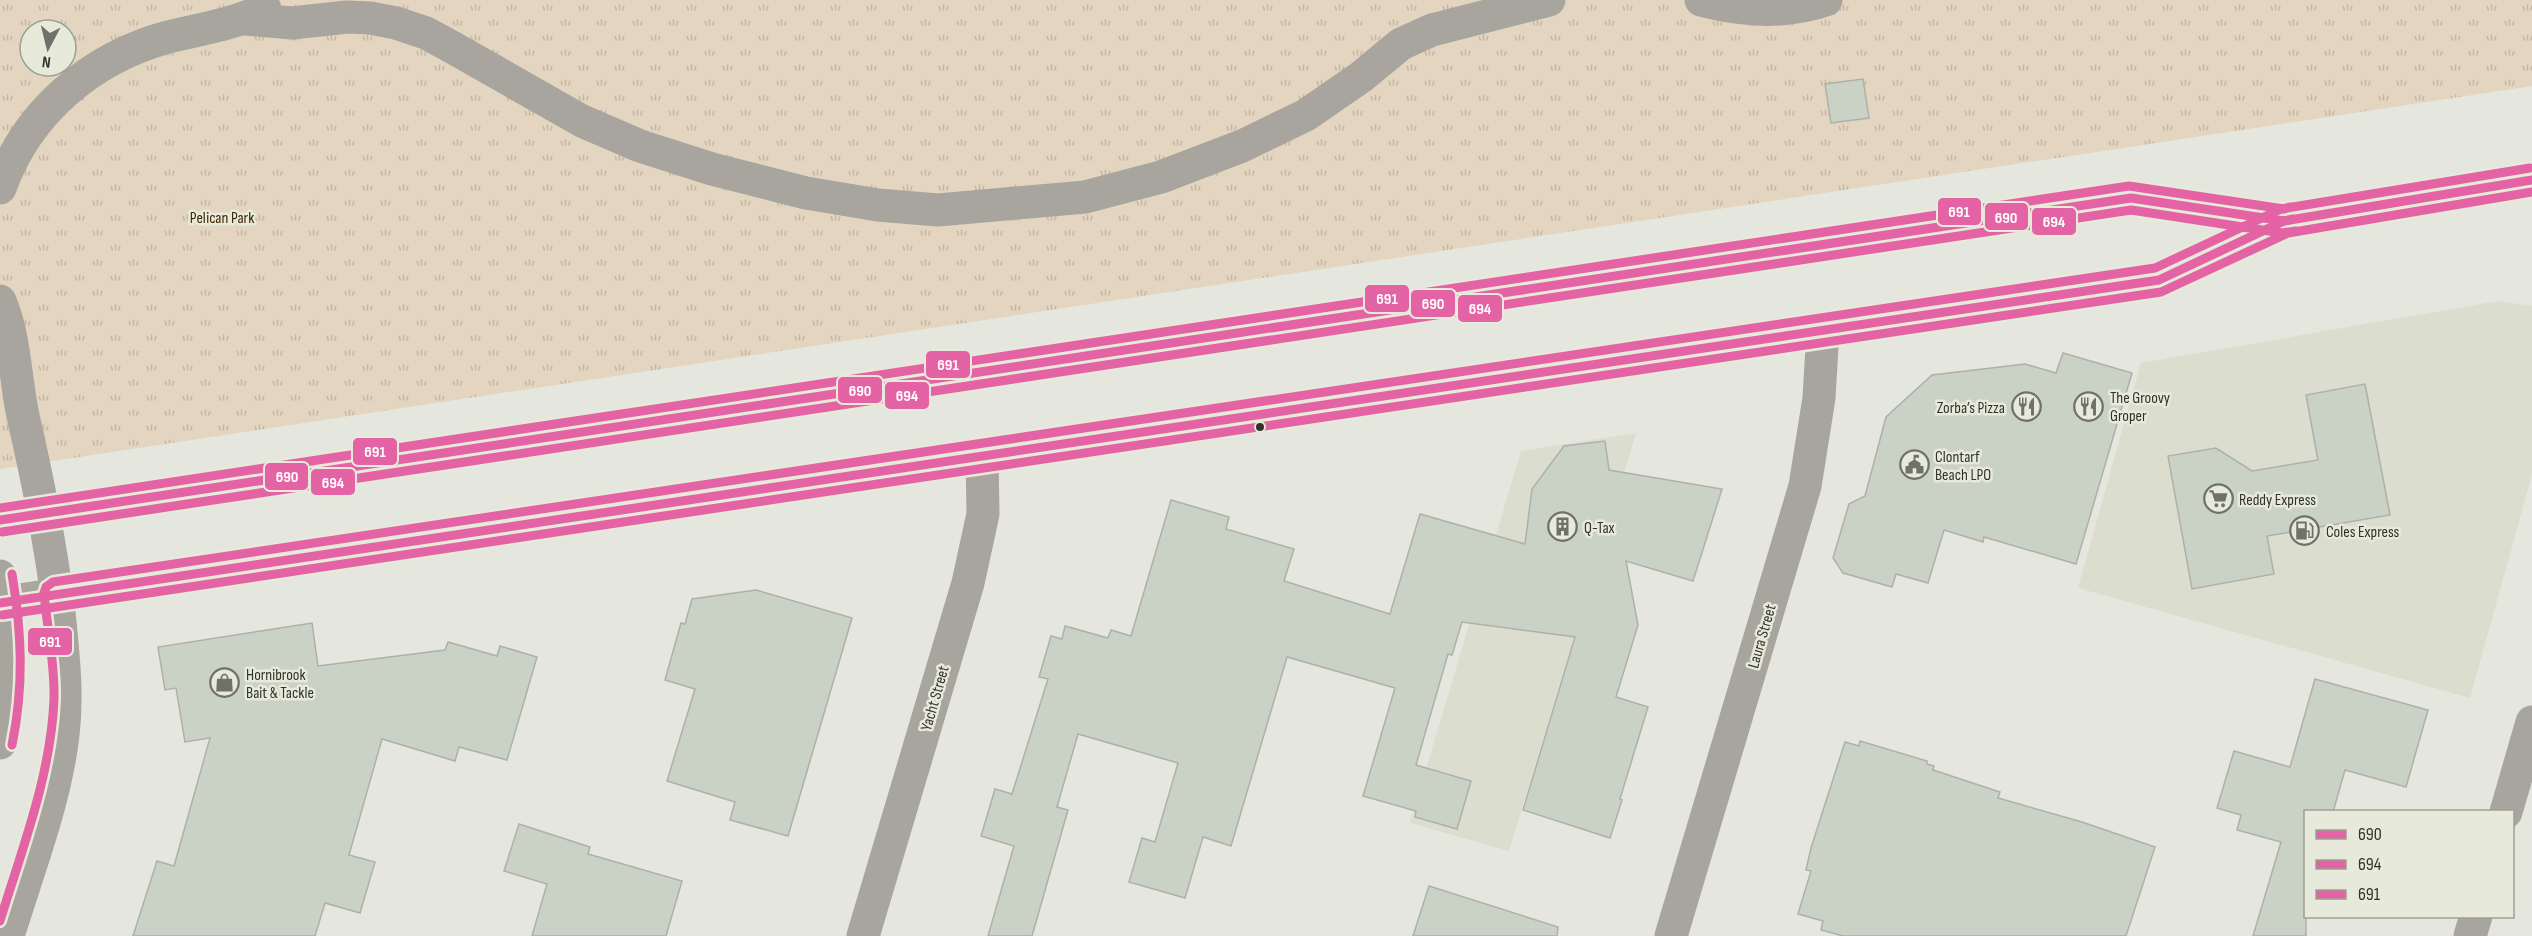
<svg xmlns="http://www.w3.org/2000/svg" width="2532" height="936" viewBox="0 0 2532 936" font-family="'Sofia Sans Condensed',sans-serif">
	<defs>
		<pattern id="park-tufts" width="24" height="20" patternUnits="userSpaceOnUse" patternTransform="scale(1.5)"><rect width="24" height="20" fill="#e4d5c0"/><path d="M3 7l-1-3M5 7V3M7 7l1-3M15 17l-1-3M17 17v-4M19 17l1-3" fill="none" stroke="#c4b7a5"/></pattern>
	</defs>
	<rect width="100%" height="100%" fill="#e5e6de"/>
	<g fill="#dbdece">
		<path d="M2498,301L2532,306V475L2470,698L2078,588L2141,363Z"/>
		<path d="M1636,433L1509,851L1410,823L1521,451Z"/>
	</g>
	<path fill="url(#park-tufts)" fill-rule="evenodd" d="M0,0H2532V86L0,469ZM30,30H66V66H30Z"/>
	<g fill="#cad2c5" stroke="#aeb0aa" stroke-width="1.5">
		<path d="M1863,79L1869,118L1831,123L1825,84Z"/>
		<path d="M2063,353L2132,373L2076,564L1984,537L1983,542L1944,530L1928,583L1896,574L1892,587L1843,573L1833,558L1849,504L1865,496L1886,417L1932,375L2025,364L2056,373Z"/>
		<path d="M2365,384L2390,515L2267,536L2274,574L2192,589L2168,456L2216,448L2252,471L2318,460L2306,395Z"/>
		<path d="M1605,441L1609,470L1722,489L1693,581L1626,561L1638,625L1616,697L1648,707L1620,799L1622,800L1610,838L1523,810L1575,637L1462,622L1452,655L1448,654L1416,765L1471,781L1457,829L1415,817L1416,811L1363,796L1395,688L1287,657L1231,846L1203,837L1185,898L1129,882L1142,838L1155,842L1178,763L1078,734L1057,807L1068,810L1032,936H988L1014,846L981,836L995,789L1012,794L1048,679L1039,677L1051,636L1062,639L1065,626L1108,638L1111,630L1131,636L1171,500L1229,517L1226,529L1294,549L1284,581L1390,614L1420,514L1525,544L1532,489L1564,446Z"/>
		<path d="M756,590L852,618L788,836L730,820L735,802L667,781L695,689L665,680L681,623L685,624L692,599Z"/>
		<path d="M312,623L318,666L445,650L448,642L497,656L500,646L537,657L507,760L459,747L455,761L382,739L349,855L375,862L360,913L325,903L315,936H133L157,861L174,866L210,738L185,742L176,688L165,690L158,647Z"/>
		<path d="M2315,679L2428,710L2406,787L2345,770L2333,812H2306V936H2253L2281,842L2237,830L2241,815L2217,808L2234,751L2290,767Z"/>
		<path d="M1860,741L1927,761V764L1934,766L1933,770L2000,792L1998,798L2082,822L2155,847L2126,936H1843L1821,930L1823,921L1798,914L1811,871L1806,870L1811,848L1845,742L1859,746Z"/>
		<path d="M519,824L590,847L588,854L682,881L666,936H532L547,884L504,871Z"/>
		<path d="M1429,886L1558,927L1557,936H1413Z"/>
	</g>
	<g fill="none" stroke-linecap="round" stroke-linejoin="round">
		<g stroke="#a7a59d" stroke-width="33">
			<path d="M1701,0C1742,11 1785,14 1826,0"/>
			<path d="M246,19L292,23L347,17L370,18L396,23L426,33L450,46L582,121L640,146L712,169L806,193L878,205L938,210L1085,197L1161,177L1242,146L1306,115L1361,77L1401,44L1432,30L1549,0"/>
			<path d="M0,188C27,112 91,58 168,37C201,29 235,24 265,9"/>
			<path d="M0,301C15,336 15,378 23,416C38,481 51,546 59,612C63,654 68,693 63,735C55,803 28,870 8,936"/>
			<path d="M0,576C12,637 14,681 0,743"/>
			<path d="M2506,812L2532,722"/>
			<path d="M863,936L968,583L983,514L982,456"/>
			<path d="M1671,936L1805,486L1819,398L1823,330"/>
			<path d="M2470,936L2476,916"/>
		</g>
		<g stroke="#a9a79d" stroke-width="33">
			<path d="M0,520L2131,198L2284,221"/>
			<path d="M0,603L2159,280L2284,221L2532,180"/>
		</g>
		<defs>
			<g id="bus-1">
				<path d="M0,520L2131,198L2284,221L2293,219"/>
				<path d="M0,603L2159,280L2284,221L2532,180"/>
			</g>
			<g id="bus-2">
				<path d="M2,532L2131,210L2282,233L2296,231"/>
				<path d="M2,615L2161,292L2288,233L2532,192"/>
			</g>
			<g id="bus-3">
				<path d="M0,508L2129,186L2284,209L2290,207"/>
				<path d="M12,745C24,687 22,633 12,574"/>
				<path d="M0,921C22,849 51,775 54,699C55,663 47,628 44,593L46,587L53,582L2155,268L2281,209L2530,168"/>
			</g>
		</defs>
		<use href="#bus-1" stroke="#e7eada" stroke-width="14"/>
		<use href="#bus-2" stroke="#e7eada" stroke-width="14"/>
		<use href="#bus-3" stroke="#e7eada" stroke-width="14"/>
		<use href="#bus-1" stroke="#e463a4" stroke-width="9"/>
		<use href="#bus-2" stroke="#e463a4" stroke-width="9"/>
		<use href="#bus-3" stroke="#e463a4" stroke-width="9"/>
	</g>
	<defs>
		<symbol id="restaurant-ring" viewBox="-11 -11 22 22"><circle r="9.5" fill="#e7eada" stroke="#70716a" stroke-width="1.5"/><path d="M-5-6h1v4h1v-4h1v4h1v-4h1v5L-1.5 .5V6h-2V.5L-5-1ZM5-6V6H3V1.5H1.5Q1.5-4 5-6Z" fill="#70716a"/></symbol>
		<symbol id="civic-ring" viewBox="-11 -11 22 22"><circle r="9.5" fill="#e7eada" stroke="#70716a" stroke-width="1.5"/><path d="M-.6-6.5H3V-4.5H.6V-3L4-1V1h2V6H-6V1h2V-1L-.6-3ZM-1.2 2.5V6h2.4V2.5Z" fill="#70716a"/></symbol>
		<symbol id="supermarket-ring" viewBox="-11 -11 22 22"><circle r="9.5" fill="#e7eada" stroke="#70716a" stroke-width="1.5"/><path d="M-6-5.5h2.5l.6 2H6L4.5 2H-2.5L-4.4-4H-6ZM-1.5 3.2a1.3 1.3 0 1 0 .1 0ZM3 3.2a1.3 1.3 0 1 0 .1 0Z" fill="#70716a"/></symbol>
		<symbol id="building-ring" viewBox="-11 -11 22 22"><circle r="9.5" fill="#e7eada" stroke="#70716a" stroke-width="1.5"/><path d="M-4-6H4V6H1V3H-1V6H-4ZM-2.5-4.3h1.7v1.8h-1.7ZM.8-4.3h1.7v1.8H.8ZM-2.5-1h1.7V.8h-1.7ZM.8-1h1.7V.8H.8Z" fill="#70716a"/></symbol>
		<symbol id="fuel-ring" viewBox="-11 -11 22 22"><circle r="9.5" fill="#e7eada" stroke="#70716a" stroke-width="1.5"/><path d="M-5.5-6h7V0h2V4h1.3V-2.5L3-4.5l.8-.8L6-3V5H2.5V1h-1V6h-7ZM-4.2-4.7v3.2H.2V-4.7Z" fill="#70716a"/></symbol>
		<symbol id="shop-ring" viewBox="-11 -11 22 22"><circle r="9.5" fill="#e7eada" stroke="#70716a" stroke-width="1.5"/><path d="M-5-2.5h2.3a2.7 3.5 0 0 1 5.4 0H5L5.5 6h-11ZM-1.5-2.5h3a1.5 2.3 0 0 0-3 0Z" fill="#70716a"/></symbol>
	</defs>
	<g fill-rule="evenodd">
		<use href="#restaurant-ring" x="2072" y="390" width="33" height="33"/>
		<use href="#restaurant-ring" x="2010" y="390" width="33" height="33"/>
		<use href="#civic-ring" x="1898" y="448" width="33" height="33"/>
		<use href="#supermarket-ring" x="2202" y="482" width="33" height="33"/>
		<use href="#building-ring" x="1546" y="510" width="33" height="33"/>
		<use href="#fuel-ring" x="2288" y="514" width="33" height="33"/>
		<use href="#shop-ring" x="208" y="666" width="33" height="33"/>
	</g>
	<circle fill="#31322c" stroke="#e7eada" stroke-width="2" cx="1260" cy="427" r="5"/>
	<g text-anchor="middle" stroke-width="5" stroke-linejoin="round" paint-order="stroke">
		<g font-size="16" fill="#402500" stroke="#e7eada">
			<text x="222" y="223">Pelican Park</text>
		</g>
		<g font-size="16" fill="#31322c" stroke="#e7eada" text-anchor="start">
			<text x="2110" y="403">The Groovy<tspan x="2110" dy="18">Groper</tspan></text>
			<text x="2005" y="413" text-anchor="end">Zorba’s Pizza</text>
			<text x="1935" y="462">Clontarf<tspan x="1935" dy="18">Beach LPO</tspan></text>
			<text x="2239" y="505">Reddy Express</text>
			<text x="1584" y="533">Q-Tax</text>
			<text x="2326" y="537">Coles Express</text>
			<text x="246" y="680">Hornibrook<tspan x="246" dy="18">Bait &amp; Tackle</tspan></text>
		</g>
		<g font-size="16" fill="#31322c" stroke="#e7eada">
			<text transform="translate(1761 636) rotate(-74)" y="6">Laura Street</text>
			<text transform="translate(934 698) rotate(-74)" y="6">Yacht Street</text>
		</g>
	</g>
	<g stroke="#e7eada" stroke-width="2">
		<rect x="1937" y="197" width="45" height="29" rx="6" fill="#e463a4"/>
		<rect x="1984" y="202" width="45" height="29" rx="6" fill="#e463a4"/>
		<rect x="2031" y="207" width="46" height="29" rx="6" fill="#e463a4"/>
		<rect x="1364" y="284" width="46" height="29" rx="6" fill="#e463a4"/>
		<rect x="1410" y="289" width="46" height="29" rx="6" fill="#e463a4"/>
		<rect x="1457" y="294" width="46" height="29" rx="6" fill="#e463a4"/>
		<rect x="925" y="350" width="46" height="29" rx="6" fill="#e463a4"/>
		<rect x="837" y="376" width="46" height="28" rx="6" fill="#e463a4"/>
		<rect x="884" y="381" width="46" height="29" rx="6" fill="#e463a4"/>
		<rect x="352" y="437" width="46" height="29" rx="6" fill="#e463a4"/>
		<rect x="264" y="462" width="45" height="29" rx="6" fill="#e463a4"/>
		<rect x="310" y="468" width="46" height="28" rx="6" fill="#e463a4"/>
		<rect x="27" y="627" width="46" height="29" rx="6" fill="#e463a4"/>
	</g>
	<g font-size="16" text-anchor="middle" font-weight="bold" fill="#fff">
		<text x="1959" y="217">691</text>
		<text x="2006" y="223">690</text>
		<text x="2054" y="227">694</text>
		<text x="1387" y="304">691</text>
		<text x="1433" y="309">690</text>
		<text x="1480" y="314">694</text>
		<text x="948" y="370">691</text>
		<text x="860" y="396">690</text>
		<text x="907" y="401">694</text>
		<text x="375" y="457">691</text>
		<text x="287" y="482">690</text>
		<text x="333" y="488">694</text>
		<text x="50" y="647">691</text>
	</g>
	<rect x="2304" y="810" width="210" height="108" fill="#e7eada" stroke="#9ea094" stroke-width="1.5"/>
	<rect x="2316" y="830" width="30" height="9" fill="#e463a4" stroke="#9ea094" stroke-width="1.5"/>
	<text x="2358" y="840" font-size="18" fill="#31322c">690</text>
	<rect x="2316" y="860" width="30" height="9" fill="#e463a4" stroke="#9ea094" stroke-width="1.5"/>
	<text x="2358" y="870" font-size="18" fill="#31322c">694</text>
	<rect x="2316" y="890" width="30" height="9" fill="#e463a4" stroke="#9ea094" stroke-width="1.5"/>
	<text x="2358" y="900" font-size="18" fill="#31322c">691</text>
	<g transform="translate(48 48) rotate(187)"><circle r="28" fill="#e7eada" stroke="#9ea094" stroke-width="1.5"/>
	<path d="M0-4.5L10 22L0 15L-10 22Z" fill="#70716a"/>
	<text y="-9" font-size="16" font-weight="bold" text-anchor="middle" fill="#31322c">N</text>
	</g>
</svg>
